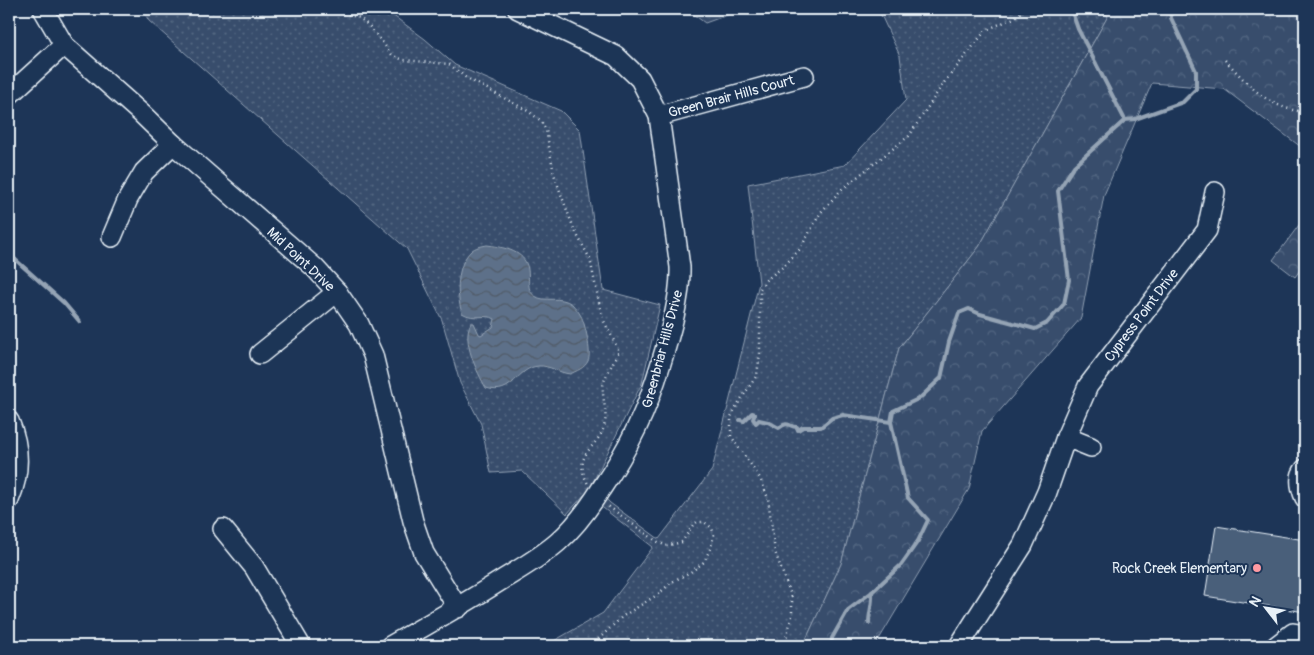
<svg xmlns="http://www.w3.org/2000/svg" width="1314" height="655" viewBox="0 0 1314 655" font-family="Pangolin,sans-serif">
	<defs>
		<pattern id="grass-dots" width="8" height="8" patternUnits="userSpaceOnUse" patternTransform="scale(1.25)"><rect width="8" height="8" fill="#374d6c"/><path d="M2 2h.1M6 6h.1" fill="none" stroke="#546782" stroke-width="1.8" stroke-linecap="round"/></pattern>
		<pattern id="forest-crowns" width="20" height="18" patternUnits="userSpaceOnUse" patternTransform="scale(1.25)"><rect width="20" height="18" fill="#374d6c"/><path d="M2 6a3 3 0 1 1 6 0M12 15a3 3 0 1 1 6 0" fill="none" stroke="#546782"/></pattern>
		<pattern id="water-waves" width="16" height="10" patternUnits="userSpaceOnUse" patternTransform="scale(1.25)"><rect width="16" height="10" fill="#5d7089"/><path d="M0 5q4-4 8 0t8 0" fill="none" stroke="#505a66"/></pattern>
	</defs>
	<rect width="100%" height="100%" fill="#1d3557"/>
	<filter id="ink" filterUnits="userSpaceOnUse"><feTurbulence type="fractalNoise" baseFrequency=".02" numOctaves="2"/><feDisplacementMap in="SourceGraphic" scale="10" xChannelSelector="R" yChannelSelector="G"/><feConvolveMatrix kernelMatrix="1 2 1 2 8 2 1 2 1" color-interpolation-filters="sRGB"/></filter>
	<g filter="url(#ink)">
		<g fill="url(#grass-dots)" stroke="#909fb2">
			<path d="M142,9H384L425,39L455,65L561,111L580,130L603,290L660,305L642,383L592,484L610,503L659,539L712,470L759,283L748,184L845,165L906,100L900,56L881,15L871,9H1100L1108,16L979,247L899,348L841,564L803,646H545L603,613L653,547L585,494L567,514L522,471L491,473L481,424L460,383L442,320L407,249L149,21Z"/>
			<path d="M686,9H737L730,14L705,23Z"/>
		</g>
		<g fill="url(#forest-crowns)" stroke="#909fb2">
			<path d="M1100,9H1305V150L1224,89L1152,83L1104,195L1081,318L982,431L969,489L875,646H803L841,564L899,348L979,247L1108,16Z"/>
			<path d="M1305,217V263L1295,277L1273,260Z"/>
		</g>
		<path fill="url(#water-waves)" stroke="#95a4b5" d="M487,245C550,252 517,285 535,296C544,303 560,295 572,304C575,307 579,312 581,316C585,323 592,354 588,361C585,368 576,371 570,374C559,373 549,365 539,366C516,367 514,397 486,388C477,372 461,340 471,323H474L479,334L481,335L493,327L495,319C486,313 475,321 462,313C456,295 456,265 471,251C475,247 482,246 487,245Z"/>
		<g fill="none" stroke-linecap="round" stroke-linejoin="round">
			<g stroke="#95a4b5" stroke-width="4">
				<path d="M1071,9L1078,29L1125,120"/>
				<path d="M9,254L64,303L80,322"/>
				<path d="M740,420L744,421L752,413L755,414L753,419L756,423L759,420L768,422L779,428C789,420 788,427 797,427L798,430L803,427H821L832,418L843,415L891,422"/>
				<path d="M869,623C869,612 873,604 872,592"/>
				<path d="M831,646L832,638L848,610L872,592L901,565L918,541L928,520L908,498L891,422L893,411L920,398L941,378L949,342L959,313L969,309L980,314L1035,329L1047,323L1064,304L1069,280L1058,191L1074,166L1125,120L1135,119L1183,102L1196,89V71L1171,18L1170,9"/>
			</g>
		</g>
		<path fill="#495e7a" stroke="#e8f1f8" d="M1216,526L1305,540V612L1205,596Z"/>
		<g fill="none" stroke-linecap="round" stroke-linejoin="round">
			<defs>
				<g id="minor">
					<path d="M43,9L64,45L142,114L173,144L314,267L337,292L359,324L373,355L413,521L424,553L458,608"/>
					<path d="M9,95L64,45"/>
					<path d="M659,116L804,76"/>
					<path d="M112,237L128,199L144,172L173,144"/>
					<path d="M260,354L337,292"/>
					<path d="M9,421C20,447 20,474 9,500"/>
					<path d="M1066,437L1091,447"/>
					<path d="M1305,469C1298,477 1301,489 1305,498"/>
					<path d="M223,529L254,567L301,646"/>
					<path d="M390,646C429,624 467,602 505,578C523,567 542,556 558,542C575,527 589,508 601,489C629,448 647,411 661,363C670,334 681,297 680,267L659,116L640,79L616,56L518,9"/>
					<path d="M959,646L1023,545L1047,492L1066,437L1088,386L1207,230L1215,192"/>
					<path d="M1276,646L1293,633L1305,635"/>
				</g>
			</defs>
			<use href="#minor" stroke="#e8f1f8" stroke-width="22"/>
			<g stroke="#e8f1f8" stroke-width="2.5" stroke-dasharray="1 4" stroke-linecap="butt">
				<path d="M329,9L360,18L370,27L393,56L404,60L449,64L465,77L528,111L540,120L546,130L554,174L562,197L574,229L590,259L602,317L619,351C615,360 604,377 603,386C602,398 607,410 605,422C601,449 570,451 588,484"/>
				<path d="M1225,60C1250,86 1267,108 1305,112"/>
				<path d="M591,646L623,616L657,595L672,582L692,571L704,562L711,547L714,535L712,528L704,522H697L693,525L682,542L666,546L656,541L608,506"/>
				<path d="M784,646L792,616V598L775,552L768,498L760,478L731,436V417L736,407L757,375L760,353V289L766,280L784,266L800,249L821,212L842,189L909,136L943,84L986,30L1014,18L1025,9"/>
			</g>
			<use href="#minor" stroke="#1d3557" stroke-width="19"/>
		</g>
	</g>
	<circle fill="#ff9aa2" stroke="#1d3557" stroke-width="2" cx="1257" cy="568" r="5"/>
	<g text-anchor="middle" stroke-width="4" stroke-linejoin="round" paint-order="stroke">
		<g font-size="14" fill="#e8f1f8" stroke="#1d3557">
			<text transform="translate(731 96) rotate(-15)" y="5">Green Brair Hills Court</text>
			<text transform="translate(301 259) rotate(43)" y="5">Mid Point Drive</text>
			<text transform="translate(1141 315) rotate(-53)" y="5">Cypress Point Drive</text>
			<text transform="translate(662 349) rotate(-75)" y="5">Greenbriar Hills Drive</text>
		</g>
		<g font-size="14" fill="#e8f1f8" stroke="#1d3557" text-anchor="end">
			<text x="1247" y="573">Rock Creek Elementary</text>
		</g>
	</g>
	<rect width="1314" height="655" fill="none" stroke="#1d3557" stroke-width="30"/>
	<rect x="15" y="15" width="1284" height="625" fill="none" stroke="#e8f1f8" stroke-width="2" filter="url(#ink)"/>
	<g transform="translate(1266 608) rotate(301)" stroke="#1d3557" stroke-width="4" paint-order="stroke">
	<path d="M0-4L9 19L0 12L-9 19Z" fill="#e8f1f8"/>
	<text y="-8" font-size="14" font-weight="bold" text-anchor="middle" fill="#e8f1f8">N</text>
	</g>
</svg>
